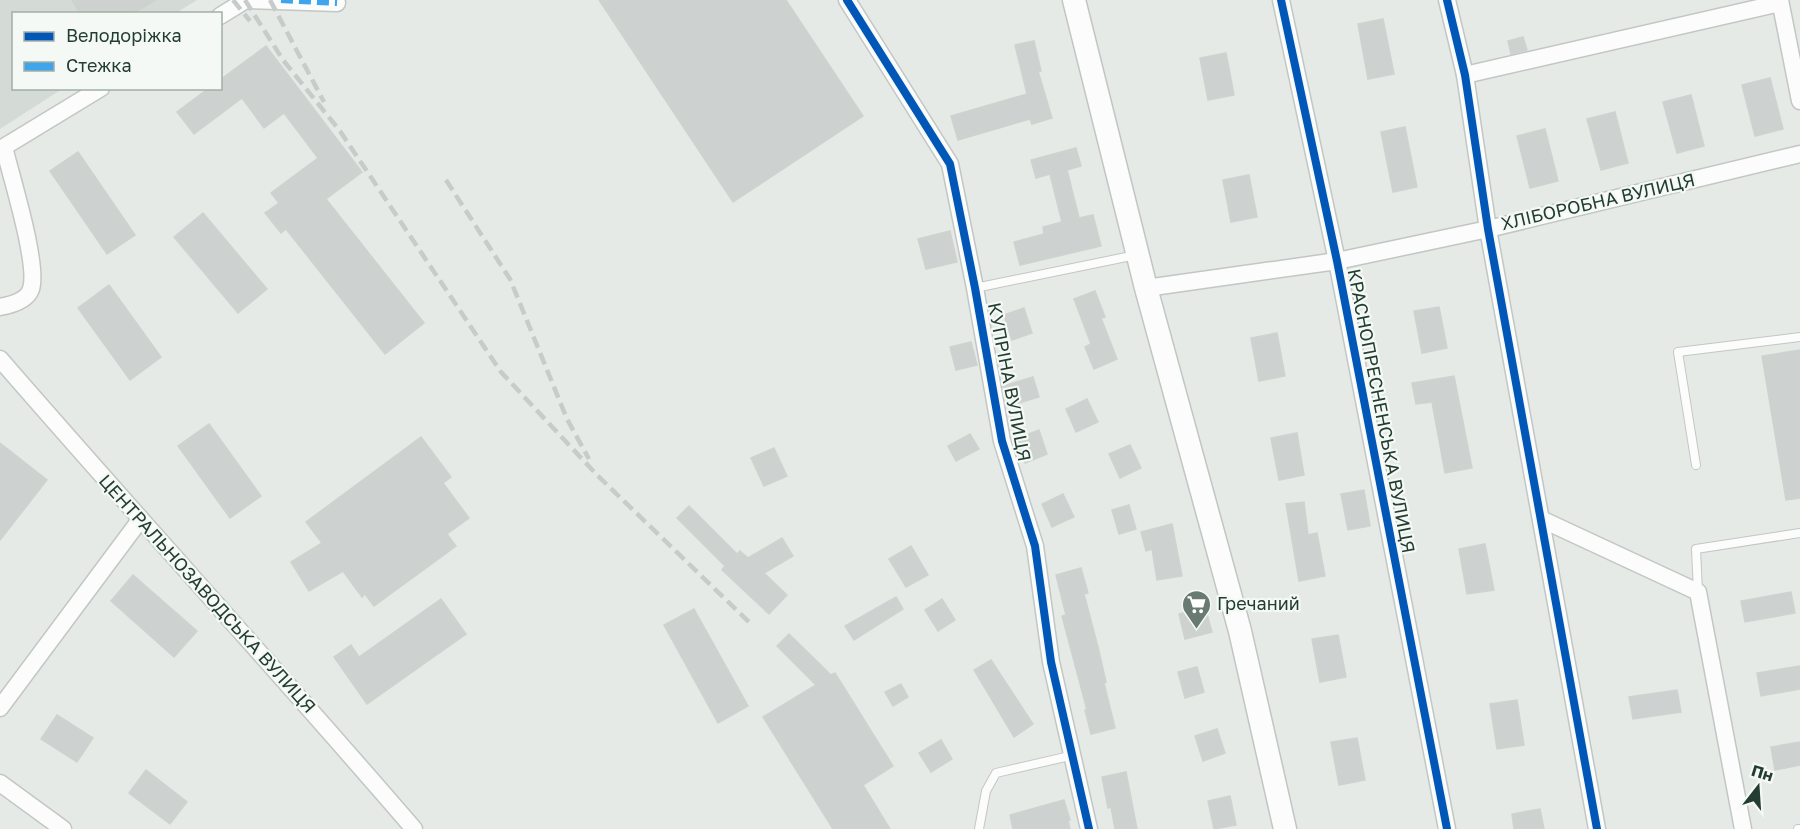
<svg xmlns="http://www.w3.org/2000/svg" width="1800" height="829" viewBox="0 0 1800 829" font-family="'Golos Text',sans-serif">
	<rect width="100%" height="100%" fill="#e5eae7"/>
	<path fill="#d4dbd6" d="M0,0H197L176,13L14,14V88L62,89L0,129Z"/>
	<g fill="#cdd1cf" stroke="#ced3d0" stroke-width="1.5">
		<path d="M72,0H156L132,14H80Z"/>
		<path d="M599,0H786L863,116L733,202Z"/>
		<path d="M1383,19L1394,74L1368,79L1358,24Z"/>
		<path d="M1523,37L1527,50L1511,54L1508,41Z"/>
		<path d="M1034,41L1041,71H1038L1052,118L1032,124L1030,119L958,140L951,116L1027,94L1015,45Z"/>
		<path d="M266,46L362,172L326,199L424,323L385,354L286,229L281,233L265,213L279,203L271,193L318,158L284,113L264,128L242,98L194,134L177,112L209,88H220V80Z"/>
		<path d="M1226,53L1234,95L1208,100L1200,58Z"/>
		<path d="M1770,78L1783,129L1755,136L1742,85Z"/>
		<path d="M1691,95L1704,146L1677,153L1663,102Z"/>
		<path d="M1615,112L1628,163L1601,170L1587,119Z"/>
		<path d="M1405,127L1417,187L1393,192L1381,132Z"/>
		<path d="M1545,129L1558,181L1530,188L1517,136Z"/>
		<path d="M1076,148L1081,166L1067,170L1079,218L1093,215L1101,246L1020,265L1014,242L1044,234L1043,227L1062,222L1050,174L1036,178L1031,160Z"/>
		<path d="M78,152L135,235L107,254L50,171Z"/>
		<path d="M1249,175L1257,217L1231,222L1223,180Z"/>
		<path d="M203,213L267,289L238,313L174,237Z"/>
		<path d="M950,231L957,262L926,269L918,239Z"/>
		<path d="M109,285L161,357L130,380L78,308Z"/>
		<path d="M1095,291L1105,317L1101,318L1117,359L1094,369L1085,347L1091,344L1074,299Z"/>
		<path d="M1439,307L1447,348L1422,353L1414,311Z"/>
		<path d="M1024,308L1032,333L1012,340L1004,315Z"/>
		<path d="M1277,333L1285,376L1259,381L1251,338Z"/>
		<path d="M971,342L977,365L956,370L950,347Z"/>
		<path d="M1800,350V498L1786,500L1762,356Z"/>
		<path d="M1454,376L1472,468L1445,473L1432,402L1416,404L1412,383Z"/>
		<path d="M1033,377L1039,397L1008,406L1003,386Z"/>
		<path d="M1087,399L1098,422L1076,432L1066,409Z"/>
		<path d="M209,424L261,496L230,518L178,446Z"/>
		<path d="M1039,430L1047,454L1025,463L1016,439Z"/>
		<path d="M1297,433L1304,475L1279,480L1271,438Z"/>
		<path d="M970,434L979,449L956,461L948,446Z"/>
		<path d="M421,437L451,477L443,483L469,518L447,534L456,546L374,606L365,594L362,597L343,571L309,591L291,562L322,543L306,522Z"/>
		<path d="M0,443L47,480L0,540Z"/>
		<path d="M1130,445L1141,468L1120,478L1109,454Z"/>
		<path d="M774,448L787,476L764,486L751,458Z"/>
		<path d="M1364,490L1370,526L1348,530L1341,494Z"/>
		<path d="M1063,494L1074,517L1052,527L1042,504Z"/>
		<path d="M1304,502L1308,535L1317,533L1325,576L1299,581L1286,504Z"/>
		<path d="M1129,505L1136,529L1119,534L1112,510Z"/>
		<path d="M689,506L737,554L740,551L748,558L782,538L793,556L764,573L787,595L769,614L722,570L725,566L677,518Z"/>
		<path d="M1172,524L1182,576L1157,580L1152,549L1146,551L1141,532Z"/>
		<path d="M1485,544L1494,590L1467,594L1459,549Z"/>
		<path d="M911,546L928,575L906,587L889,559Z"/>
		<path d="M1081,568L1088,593L1084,594L1098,647L1106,682L1104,683L1115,728L1091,734L1085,710H1087L1062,616L1066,615L1056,575Z"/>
		<path d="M133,575L197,631L174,657L111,601Z"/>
		<path d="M1791,592L1795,613L1745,622L1741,601Z"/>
		<path d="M896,597L903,609L854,640L845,626Z"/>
		<path d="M441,599L466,634L367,704L334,657L351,645L359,657Z"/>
		<path d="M942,599L955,620L938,631L925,610Z"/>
		<path d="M1205,607L1212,632L1185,639L1179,614Z"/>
		<path d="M694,609L748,706L718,723L664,625Z"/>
		<path d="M789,634L831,675L835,673L893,766L863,785L890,829H833L763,717L816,685L777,646Z"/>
		<path d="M1338,635L1346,677L1320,682L1312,639Z"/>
		<path d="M991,660L1033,724L1014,737L974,670Z"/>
		<path d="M1800,666V689L1761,696L1757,673Z"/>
		<path d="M1197,667L1204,692L1185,698L1178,672Z"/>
		<path d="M901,684L908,697L893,706L885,692Z"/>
		<path d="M1677,690L1681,712L1633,719L1629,697Z"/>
		<path d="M1517,700L1524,745L1497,749L1490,704Z"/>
		<path d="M57,715L93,738L77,762L41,739Z"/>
		<path d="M1217,729L1225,753L1203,761L1195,736Z"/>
		<path d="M1357,738L1365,780L1339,785L1331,742Z"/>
		<path d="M941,740L952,759L931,772L919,753Z"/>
		<path d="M1800,742V765L1775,770L1771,747Z"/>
		<path d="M146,770L187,802L170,824L129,793Z"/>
		<path d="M1126,772L1137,829H1115L1111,807L1108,808L1102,777Z"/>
		<path d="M1230,796L1236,825L1214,829L1208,801Z"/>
		<path d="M1064,800L1070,820H1068L1070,829H1013L1010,815Z"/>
		<path d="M1540,809L1544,829H1514L1512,814Z"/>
	</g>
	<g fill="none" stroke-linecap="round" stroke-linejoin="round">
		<defs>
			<g id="service">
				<path d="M975,288L1136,255"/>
				<path d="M1696,465L1678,352L1800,337"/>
				<path d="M1698,592L1696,549L1800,533"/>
				<path d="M979,829L986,791L996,773L1074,755"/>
				<path d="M1798,829H1800"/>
			</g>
			<g id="minor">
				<path d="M847,0L950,164L975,288L1002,441L1035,546L1051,662L1089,829"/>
				<path d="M1281,0L1337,261L1447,829"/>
				<path d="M1447,0L1465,75L1488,229L1597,829"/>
				<path d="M1780,0L1800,101"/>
				<path d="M220,16L246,0L337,3"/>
				<path d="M1465,75L1780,3"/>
				<path d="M1146,288L1337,261L1488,229L1800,154"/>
				<path d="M0,307C11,305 27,301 31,289C39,265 11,176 4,147L101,88"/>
				<path d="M0,359C137,517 278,671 414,829"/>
				<path d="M1541,519L1698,592L1743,829"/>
				<path d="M0,708L140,520"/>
				<path d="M0,783L63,829"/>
			</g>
			<path id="secondary" d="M1074,0L1146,288L1240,631L1285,829"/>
		</defs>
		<use href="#service" stroke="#c2c7c4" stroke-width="10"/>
		<use href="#minor" stroke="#c2c7c4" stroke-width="19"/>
		<use href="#secondary" stroke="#c0c6c2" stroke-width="25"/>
		<use href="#service" stroke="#fbfcfb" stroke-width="8"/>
		<use href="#minor" stroke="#fbfcfb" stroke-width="16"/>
		<use href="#secondary" stroke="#fbfcfb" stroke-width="22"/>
		<g stroke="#c7cbc9" stroke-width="4.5" stroke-dasharray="12 6" stroke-linecap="butt">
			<path d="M233,0L250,21"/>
			<path d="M245,0L283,60L340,131L501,372L597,475L750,623"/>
			<path d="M270,0L324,102"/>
			<path d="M446,180L510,279L567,419L589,459"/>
		</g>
		<path stroke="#3ea4eb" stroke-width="6" stroke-dasharray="12 6" stroke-linecap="butt" d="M281,0L337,3"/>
		<defs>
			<g id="cycleway">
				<path d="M847,0L950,164L975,288L1002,441L1035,546L1051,662L1089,829"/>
				<path d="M1281,0L1337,261L1447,829"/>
				<path d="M1447,0L1465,75L1488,229L1597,829"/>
			</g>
		</defs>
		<use href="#cycleway" stroke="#f4f9f5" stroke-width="11"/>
		<use href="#cycleway" stroke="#0057b8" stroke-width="8"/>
	</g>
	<defs>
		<symbol id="supermarket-pin" viewBox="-11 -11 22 30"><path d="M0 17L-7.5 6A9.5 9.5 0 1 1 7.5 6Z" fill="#687a71" stroke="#f4f9f5"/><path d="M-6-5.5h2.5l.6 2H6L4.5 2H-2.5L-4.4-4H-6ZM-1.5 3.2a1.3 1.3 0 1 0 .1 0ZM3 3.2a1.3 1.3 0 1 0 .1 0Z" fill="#fff"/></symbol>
	</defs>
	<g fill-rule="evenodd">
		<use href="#supermarket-pin" x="1180" y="588" width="33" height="45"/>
	</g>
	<g text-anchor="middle" stroke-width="4.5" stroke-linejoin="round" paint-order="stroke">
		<g font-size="18" fill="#243d31" stroke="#f4f9f5">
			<text transform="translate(1598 202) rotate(-13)" y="6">ХЛІБОРОБНА ВУЛИЦЯ</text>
			<text transform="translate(1009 382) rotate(79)" y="6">КУПРІНА ВУЛИЦЯ</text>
			<text transform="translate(1381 411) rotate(79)" y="6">КРАСНОПРЕСНЕНСЬКА ВУЛИЦЯ</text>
			<text transform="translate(207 594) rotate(48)" y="6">ЦЕНТРАЛЬНОЗАВОДСЬКА ВУЛИЦЯ</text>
		</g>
		<g font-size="18" fill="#243d31" stroke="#f4f9f5" text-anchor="start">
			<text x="1217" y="610">Гречаний</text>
		</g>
	</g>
	<rect x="12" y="12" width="210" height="78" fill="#f4f9f5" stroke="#a1aea7" stroke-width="1.5"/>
	<rect x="24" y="32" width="30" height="9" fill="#0057b8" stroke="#a1aea7" stroke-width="1.5"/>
	<text x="66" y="42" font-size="18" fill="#243d31">Велодоріжка</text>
	<rect x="24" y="62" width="30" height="9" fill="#3ea4eb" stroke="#a1aea7" stroke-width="1.5"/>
	<text x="66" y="72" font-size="18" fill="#243d31">Стежка</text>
	<g transform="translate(1758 787) rotate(17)" stroke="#f4f9f5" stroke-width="4.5" paint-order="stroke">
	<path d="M0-4.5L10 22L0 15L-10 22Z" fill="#243d31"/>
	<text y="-9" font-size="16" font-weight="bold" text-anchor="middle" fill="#243d31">Пн</text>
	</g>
</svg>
